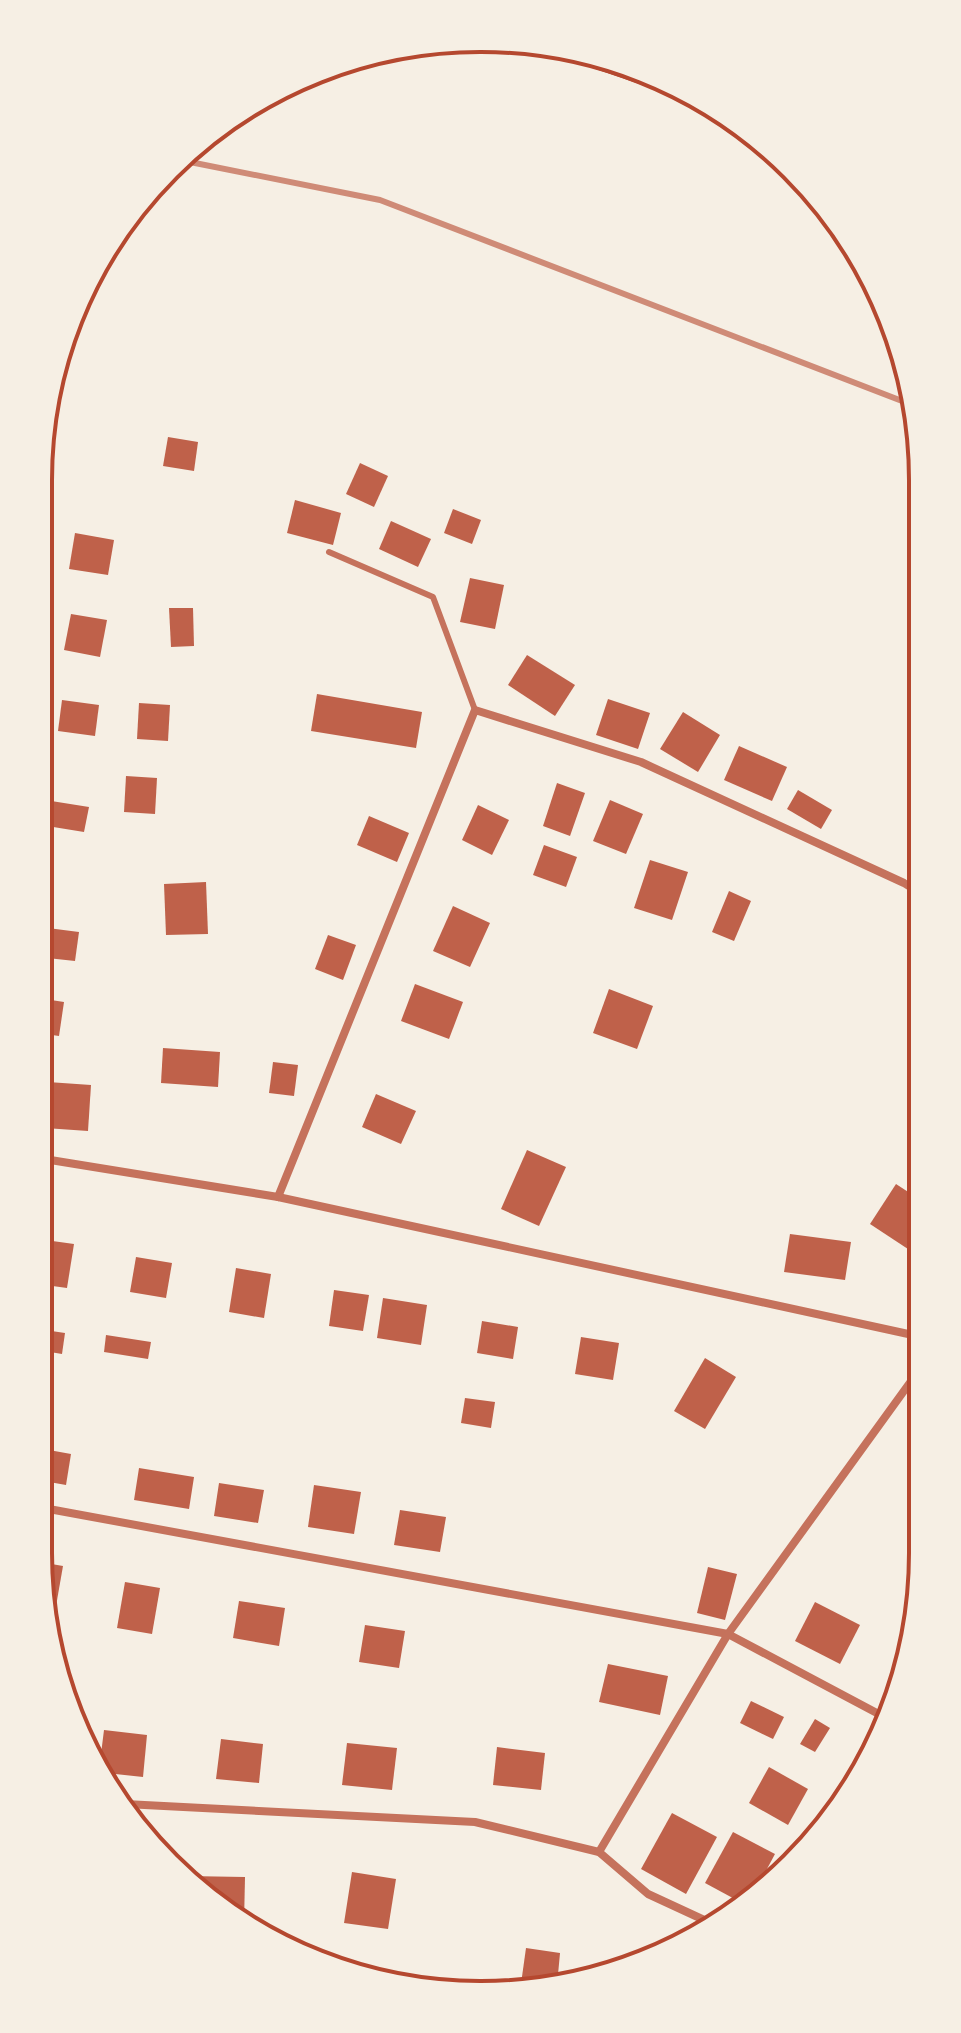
<svg xmlns="http://www.w3.org/2000/svg" width="961" height="2033" viewBox="0 0 961 2033" font-family="'Fira Sans Condensed',sans-serif">
	<rect width="100%" height="100%" fill="#f6efe4"/>
	<g fill="#bf614a">
		<path d="M168,437L198,442L194,471L163,466Z"/>
		<path d="M360,463L388,476L374,507L346,494Z"/>
		<path d="M295,500L341,513L333,545L287,533Z"/>
		<path d="M453,509L481,520L472,544L444,533Z"/>
		<path d="M391,521L431,539L418,567L379,549Z"/>
		<path d="M75,533L114,540L108,575L69,569Z"/>
		<path d="M470,578L504,585L495,629L460,622Z"/>
		<path d="M169,608H193L194,646L171,647Z"/>
		<path d="M71,614L107,620L100,657L64,650Z"/>
		<path d="M527,655L575,685L555,716L508,685Z"/>
		<path d="M317,694L422,712L416,748L311,731Z"/>
		<path d="M608,699L650,713L638,749L596,735Z"/>
		<path d="M62,700L99,705L95,736L58,731Z"/>
		<path d="M139,703L170,705L168,741L137,739Z"/>
		<path d="M683,712L720,735L698,772L660,749Z"/>
		<path d="M739,746L787,767L772,801L724,780Z"/>
		<path d="M126,776L157,778L155,814L124,812Z"/>
		<path d="M557,783L585,793L570,836L543,826Z"/>
		<path d="M798,790L832,810L821,829L787,809Z"/>
		<path d="M45,800L89,807L84,832L41,825Z"/>
		<path d="M610,800L643,814L626,854L593,841Z"/>
		<path d="M478,805L509,820L492,855L462,840Z"/>
		<path d="M369,816L409,833L397,862L357,845Z"/>
		<path d="M544,845L577,857L566,887L533,875Z"/>
		<path d="M650,860L688,872L672,920L634,908Z"/>
		<path d="M206,882L208,934L166,935L164,884Z"/>
		<path d="M729,891L751,901L734,941L712,932Z"/>
		<path d="M453,906L490,923L470,967L433,951Z"/>
		<path d="M40,927L79,932L75,961L38,957Z"/>
		<path d="M328,935L356,945L343,980L315,969Z"/>
		<path d="M415,984L463,1002L449,1039L401,1021Z"/>
		<path d="M609,989L653,1006L637,1049L593,1033Z"/>
		<path d="M38,998L64,1002L59,1036L38,1033Z"/>
		<path d="M163,1048L220,1052L218,1087L161,1083Z"/>
		<path d="M273,1062L298,1065L294,1096L269,1093Z"/>
		<path d="M921,1072V1102L908,1094Z"/>
		<path d="M48,1082L91,1085L88,1131L45,1128Z"/>
		<path d="M376,1094L416,1111L401,1144L362,1127Z"/>
		<path d="M527,1150L566,1167L539,1226L501,1209Z"/>
		<path d="M896,1184L922,1201V1241L914,1253L870,1224Z"/>
		<path d="M790,1234L851,1242L845,1280L784,1272Z"/>
		<path d="M38,1239L74,1244L67,1288L38,1284Z"/>
		<path d="M136,1257L172,1263L166,1298L130,1292Z"/>
		<path d="M236,1268L271,1274L264,1318L229,1312Z"/>
		<path d="M334,1290L369,1295L363,1331L329,1326Z"/>
		<path d="M383,1298L427,1305L421,1345L377,1338Z"/>
		<path d="M482,1321L518,1327L513,1359L477,1353Z"/>
		<path d="M38,1329L65,1333L62,1354L38,1350Z"/>
		<path d="M106,1335L151,1342L148,1359L104,1352Z"/>
		<path d="M581,1337L619,1343L613,1380L575,1374Z"/>
		<path d="M705,1358L736,1377L705,1429L674,1411Z"/>
		<path d="M465,1398L495,1402L491,1428L461,1423Z"/>
		<path d="M38,1448L71,1454L66,1485L38,1480Z"/>
		<path d="M139,1468L194,1477L189,1509L134,1500Z"/>
		<path d="M219,1483L264,1490L258,1523L214,1516Z"/>
		<path d="M314,1485L361,1492L354,1534L308,1527Z"/>
		<path d="M400,1510L446,1517L440,1552L394,1545Z"/>
		<path d="M40,1562L63,1566L56,1606L47,1605Z"/>
		<path d="M708,1567L737,1574L725,1620L697,1613Z"/>
		<path d="M125,1582L160,1588L152,1634L117,1628Z"/>
		<path d="M239,1601L285,1608L279,1646L233,1638Z"/>
		<path d="M815,1602L860,1625L840,1664L795,1641Z"/>
		<path d="M365,1625L405,1631L399,1668L359,1662Z"/>
		<path d="M608,1664L668,1676L660,1715L599,1702Z"/>
		<path d="M900,1670L893,1702L884,1697Z"/>
		<path d="M751,1701L784,1717L773,1739L740,1723Z"/>
		<path d="M815,1719L830,1728L815,1752L800,1744Z"/>
		<path d="M104,1730L147,1735L143,1777L106,1773L100,1762Z"/>
		<path d="M221,1739L263,1744L259,1783L216,1779Z"/>
		<path d="M347,1743L397,1748L392,1790L342,1785Z"/>
		<path d="M497,1747L545,1753L541,1790L493,1785Z"/>
		<path d="M769,1767L808,1789L788,1825L749,1803Z"/>
		<path d="M672,1813L717,1837L686,1894L641,1869Z"/>
		<path d="M733,1832L775,1854L754,1893L742,1903L705,1883Z"/>
		<path d="M352,1872L396,1879L388,1929L344,1923Z"/>
		<path d="M187,1876L245,1877L244,1923Z"/>
		<path d="M526,1948L560,1953L557,1985L539,1991H520Z"/>
	</g>
	<g fill="none" stroke-linecap="round" stroke-linejoin="round">
		<g stroke="#b5482f" stroke-width="5">
			<path d="M479,38L515,45"/>
			<path d="M559,54L708,105"/>
		</g>
		<path stroke="#c5725c" stroke-width="6" d="M329,552L433,597L475,710"/>
		<g stroke="#c5725c" stroke-width="8">
			<path d="M38,1158L278,1197L922,1337"/>
			<path d="M278,1197L475,710L641,762L904,883L921,894"/>
			<path d="M38,1507L728,1634L890,1720"/>
			<path d="M125,1804L475,1822L599,1852L648,1894L715,1925"/>
			<path d="M599,1852L728,1634L922,1366"/>
		</g>
		<path stroke="#cf8b77" stroke-width="6" d="M180,160L380,200L915,406"/>
	</g>
	<path d="M0 0H961V2033H0ZM480 52H481A428 428 0 0 1 909 480V1553A428 428 0 0 1 481 1981H480A428 428 0 0 1 52 1553V480A428 428 0 0 1 480 52Z" fill="#f6efe4" fill-rule="evenodd"/>
	<path fill="none" stroke="#b5482f" stroke-width="4" d="M480 52H481A428 428 0 0 1 909 480V1553A428 428 0 0 1 481 1981H480A428 428 0 0 1 52 1553V480A428 428 0 0 1 480 52Z"/>
</svg>
